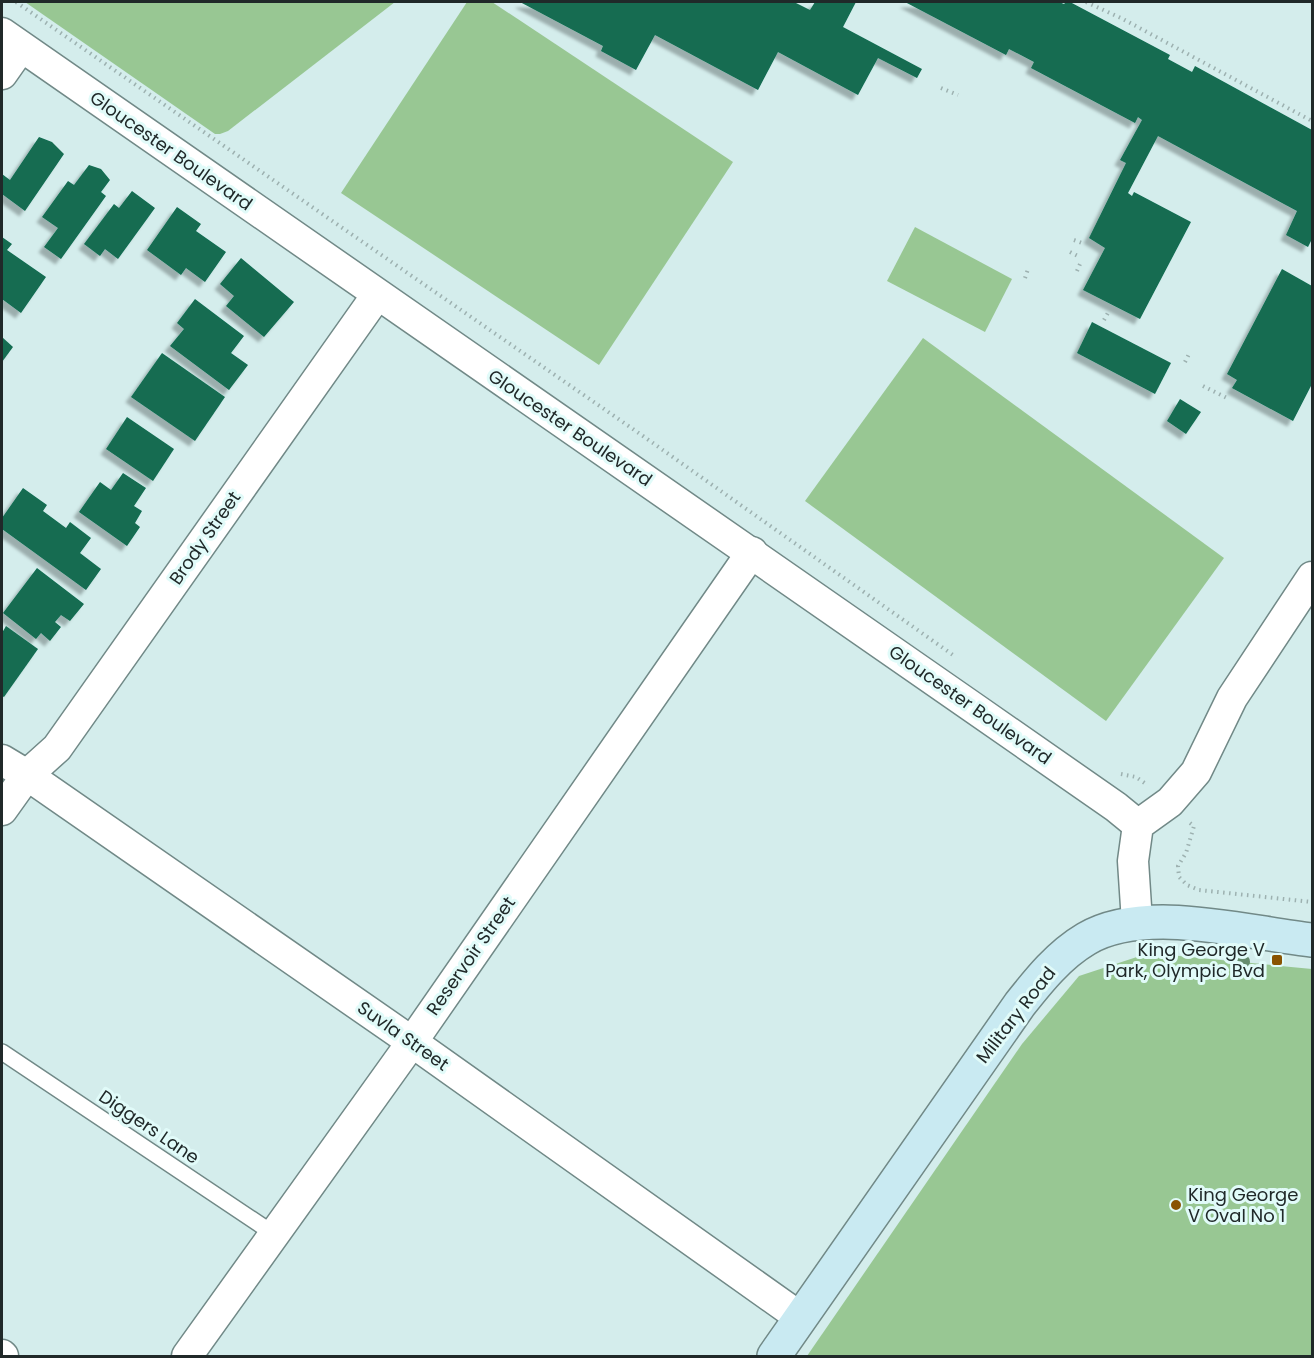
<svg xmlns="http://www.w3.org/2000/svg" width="1314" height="1358" viewBox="0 0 1314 1358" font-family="Poppins,sans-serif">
	<defs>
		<filter id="shadow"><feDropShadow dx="-5.5" dy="5.5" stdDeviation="1.5" flood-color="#0004"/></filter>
	</defs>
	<rect width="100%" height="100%" fill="#d4edec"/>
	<g fill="#98c793">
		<path d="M25,2H395L228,131L220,134H215Z"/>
		<path d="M467,2H492L733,162L599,365L341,193Z"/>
		<path d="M915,227L1012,279L985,332L887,281Z"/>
		<path d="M923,338L1224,558L1106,721L805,501Z"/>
		<path d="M1149,953L1312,969V1356H807L1022,1044L1079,976Z"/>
	</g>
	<g fill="#126c51" filter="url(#shadow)">
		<path d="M520,2H794L810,10L815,2H856L843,27L922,69L917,78L878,58L858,95L778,52L758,90L655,35L636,70L601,51L603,46Z"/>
		<path d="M905,2H1059L1064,4L1066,2H1070L1170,55L1168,59L1192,72L1195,66L1312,130V239L1308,247L1286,235L1297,211L1158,136L1128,193L1132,196L1134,192L1191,222L1140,319L1083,290L1105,248L1089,238L1126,163L1120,160L1142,120L1138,117L1135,123L1031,68L1034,62L1009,49L1006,55Z"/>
		<path d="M39,137L52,142L64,154L25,211L2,194V174L10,180Z"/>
		<path d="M89,165L101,169L110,180L101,192L106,196L61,259L44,247L58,228L42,217L68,181L74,185Z"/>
		<path d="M132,191L155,208L118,259L105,249L100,256L84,244L114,204L119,208Z"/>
		<path d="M177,207L201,224L196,231L226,252L205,282L186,268L181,275L147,250Z"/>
		<path d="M2,237L12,244L7,250L46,277L21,313L2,299Z"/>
		<path d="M241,258L294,302L264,337L226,306L234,296L220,284Z"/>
		<path d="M1282,269L1312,286V384L1293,421L1232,388L1237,380L1227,374Z"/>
		<path d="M195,299L244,336L231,353L248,365L229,390L170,346L184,329L177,323Z"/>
		<path d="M1092,322L1171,363L1155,394L1077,353Z"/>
		<path d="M2,337L13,347L2,362Z"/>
		<path d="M162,353L225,397L195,441L131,397Z"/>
		<path d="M1180,399L1201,412L1186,434L1167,421Z"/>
		<path d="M127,417L174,449L153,481L106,449Z"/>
		<path d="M123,473L146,488L134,506L142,511L135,523L140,527L127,546L79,512L100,482L111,490Z"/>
		<path d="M23,488L47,505L43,511L66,528L70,522L91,538L80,553L101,569L86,590L2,529V518Z"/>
		<path d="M37,568L84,604L70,621L61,615L55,622L61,627L50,641L41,633L36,639L3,613Z"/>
		<path d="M6,626L38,649L4,697L2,696V633Z"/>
	</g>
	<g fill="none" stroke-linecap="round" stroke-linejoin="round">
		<defs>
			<path id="lane" d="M2,1052L274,1234"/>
			<g id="street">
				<path d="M2,33C371,293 745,548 1116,807L1138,825"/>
				<path d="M2,74L21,47"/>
				<path d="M2,760L27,775L412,1042L801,1318"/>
				<path d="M2,810L27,775L57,748L377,295"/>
				<path d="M1137,922L1133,861L1138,825L1170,802L1196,772L1232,698L1312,577"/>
				<path d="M2,1355L3,1356"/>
				<path d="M187,1356L412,1042L752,552"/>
			</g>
			<path id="secondary" d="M774,1356L1020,1004C1039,980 1059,955 1086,939C1145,904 1247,933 1312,940"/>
		</defs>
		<use href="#lane" stroke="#718987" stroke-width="18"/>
		<use href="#street" stroke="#718987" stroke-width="33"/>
		<use href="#secondary" stroke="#718987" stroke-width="36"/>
		<g stroke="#9db1b0" stroke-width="4" stroke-dasharray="1.5 4.5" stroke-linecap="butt">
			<path d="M16,2L643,436L953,655"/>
			<path d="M1086,2L1121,18L1312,121"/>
			<path d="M941,88L958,95"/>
			<path d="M1074,240L1085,244"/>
			<path d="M1070,252L1078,256"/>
			<path d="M1077,271L1080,264"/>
			<path d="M1025,278L1028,269"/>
			<path d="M1104,320L1109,311"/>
			<path d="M1185,362L1190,352"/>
			<path d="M1203,386L1229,399"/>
			<path d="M1121,774L1136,777L1146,784"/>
			<path d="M1190,823L1194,826L1186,853L1178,866L1179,877L1187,885L1199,890L1312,902"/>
		</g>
		<use href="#lane" stroke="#fff" stroke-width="15"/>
		<use href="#street" stroke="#fff" stroke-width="30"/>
		<use href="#secondary" stroke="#c9eaf2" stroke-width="33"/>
	</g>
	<circle fill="#668d6f" cx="1241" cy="962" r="9"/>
	<g fill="#895301" stroke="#e1fbf9" stroke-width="2">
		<rect x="1271" y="954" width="12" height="12" rx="3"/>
		<circle cx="1176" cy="1205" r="6"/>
	</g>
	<g text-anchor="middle" stroke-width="6" stroke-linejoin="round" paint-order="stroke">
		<g font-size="18" fill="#202929" stroke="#e1fbf9">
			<text transform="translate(171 151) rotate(35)" y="6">Gloucester Boulevard</text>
			<text transform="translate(570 428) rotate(34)" y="6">Gloucester Boulevard</text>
			<text transform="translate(205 538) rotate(-55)" y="6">Brody Street</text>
			<text transform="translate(970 705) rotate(35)" y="6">Gloucester Boulevard</text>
			<text transform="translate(471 956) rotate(-55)" y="6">Reservoir Street</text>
			<text transform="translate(1016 1015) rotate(-52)" y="6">Military Road</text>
			<text transform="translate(403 1036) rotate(35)" y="6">Suvla Street</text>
			<text transform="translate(149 1127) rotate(34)" y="6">Diggers Lane</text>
		</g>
		<g font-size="18" fill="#202929" stroke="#e1fbf9" text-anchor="end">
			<text x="1265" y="956">King George V<tspan x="1265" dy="21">Park, Olympic Bvd</tspan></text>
			<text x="1188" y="1201" text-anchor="start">King George<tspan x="1188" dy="21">V Oval No 1</tspan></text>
		</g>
	</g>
	<rect width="1314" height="1358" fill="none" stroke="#202929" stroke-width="6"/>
</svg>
